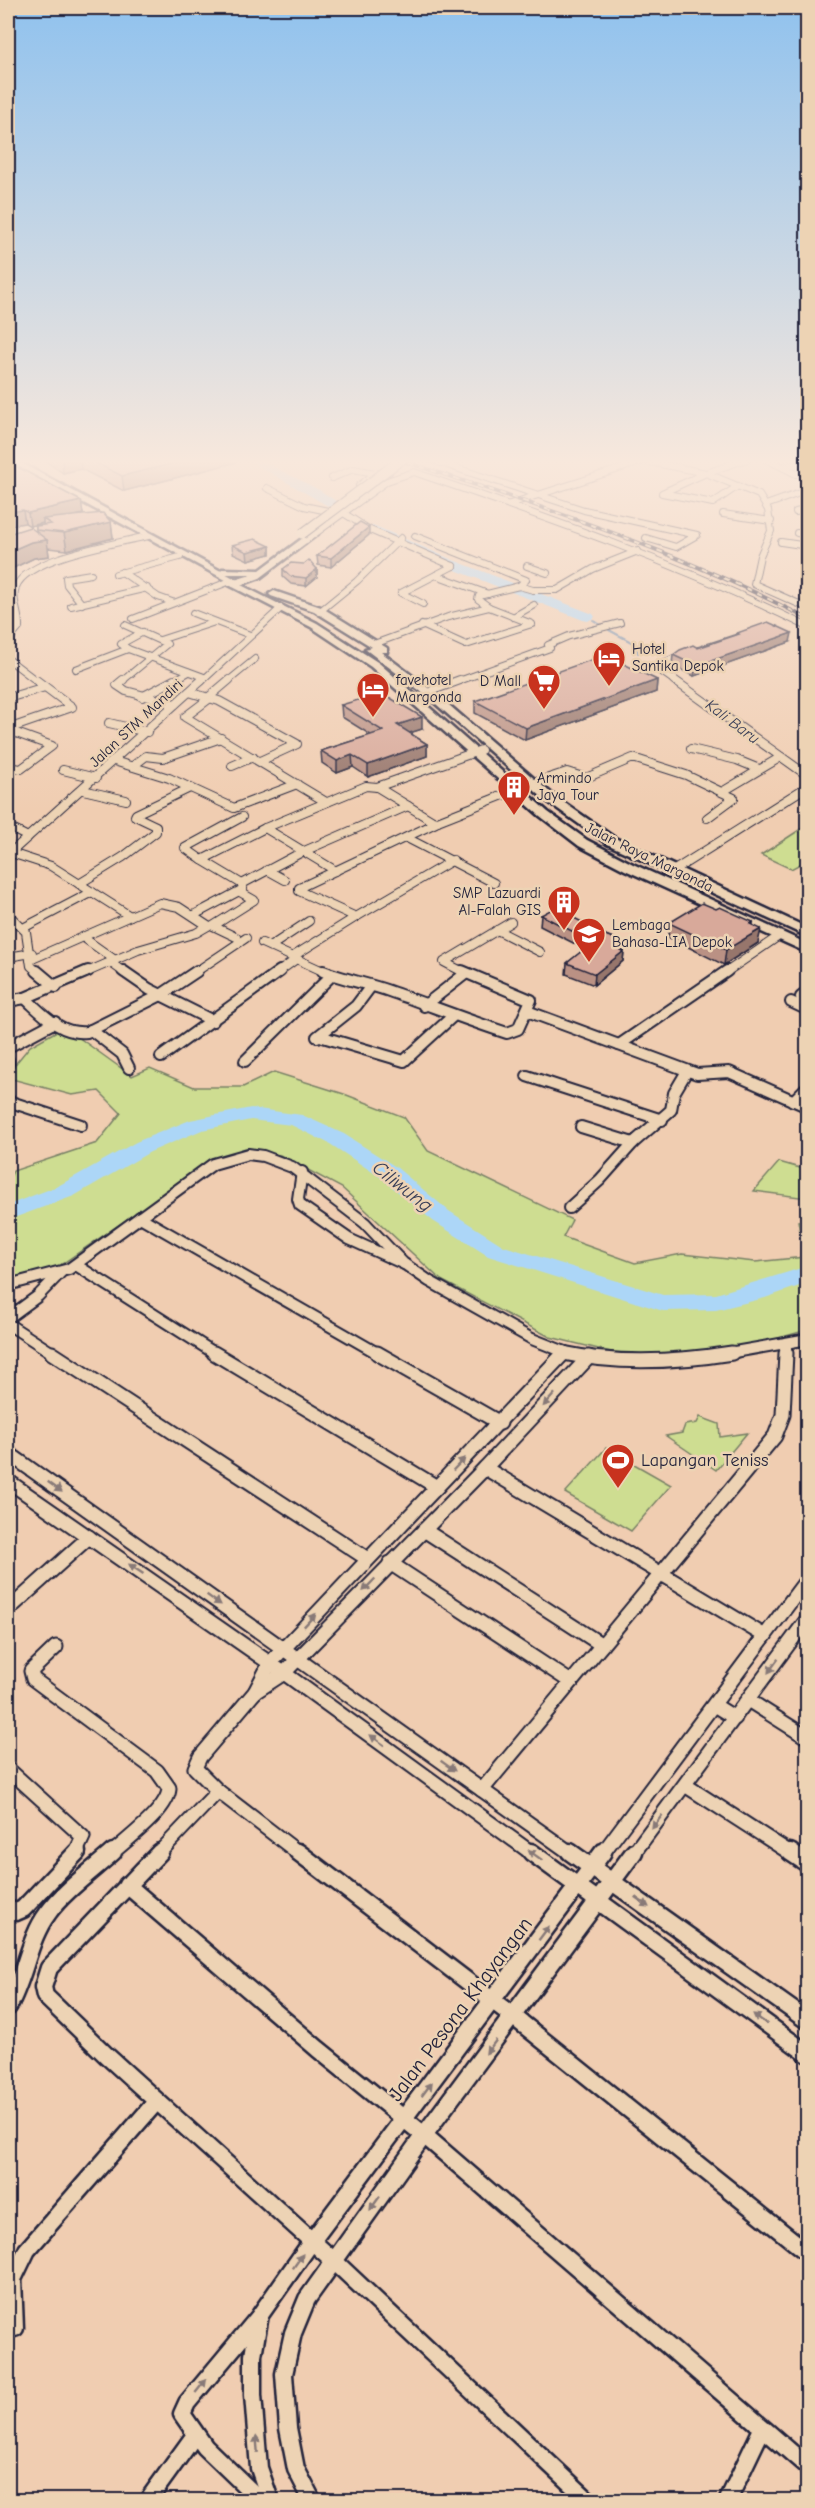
<svg xmlns="http://www.w3.org/2000/svg" width="815" height="2508" viewBox="0 0 815 2508" font-family="'Comic Neue',sans-serif">
	<rect width="100%" height="100%" fill="#f0cdb1"/>
	<filter id="ink" filterUnits="userSpaceOnUse"><feTurbulence type="fractalNoise" baseFrequency=".0167" numOctaves="2"/><feDisplacementMap in="SourceGraphic" scale="12" xChannelSelector="R" yChannelSelector="G"/><feConvolveMatrix kernelMatrix="1 2 1 2 8 2 1 2 1" color-interpolation-filters="sRGB"/></filter>
	<g filter="url(#ink)">
		<g fill="#cedd91" stroke="#788066" stroke-width="1.5">
			<path d="M807,825V867L800,864L791,869L761,855Z"/>
			<path d="M64,1027L132,1076L150,1068L194,1087H243L274,1072L344,1094L404,1117L428,1151L572,1220L563,1237L635,1263L682,1254L755,1262L805,1257L798,1221L807,1220V1330L708,1358H635L550,1337L441,1280L342,1188L280,1155L244,1150L206,1165L56,1268L8,1280V1182L13,1171L97,1143L121,1113L99,1091L72,1095L8,1078V1073L30,1046Z"/>
			<path d="M779,1162L807,1170V1198L754,1191Z"/>
			<path d="M700,1417L719,1424L720,1437L747,1433L716,1470L666,1436L682,1433L685,1425L697,1423Z"/>
			<path d="M606,1448L671,1485L631,1531L565,1493Z"/>
		</g>
		<g fill="none" stroke-linecap="round" stroke-linejoin="round">
			<g stroke="#758eac" stroke-width="2">
				<path d="M593,620L601,625"/>
				<path d="M609,630L635,644L638,653"/>
				<path d="M654,662L678,679"/>
			</g>
			<g fill="#acd6f7" fill-rule="evenodd">
				<path d="M246,459H259L321,491L352,512L342,514Z"/>
				<path d="M373,525L448,558L593,614L595,617L588,621L583,620L440,564L369,531L367,529Z"/>
				<path d="M251,1108L302,1115L344,1134L396,1167L449,1211L504,1246L663,1295L716,1294L808,1266V1283L765,1298L716,1310L663,1311L488,1256L433,1221L380,1177L330,1144L291,1125L251,1120L202,1130L150,1152L74,1196L8,1220V1205L58,1186L136,1142L190,1120Z"/>
			</g>
			<defs>
				<g id="minor-far4">
					<path d="M429,459L584,510L697,535L676,547L646,538"/>
					<path d="M766,459L796,474"/>
					<path d="M645,461L706,473L759,495L768,510L771,531L760,556L754,584L808,608"/>
					<path d="M782,466L808,464"/>
					<path d="M332,478L353,469L375,473"/>
					<path d="M359,486L376,473L389,472"/>
					<path d="M738,486L713,503L662,493L706,473L747,459"/>
					<path d="M267,488L304,506L328,511"/>
					<path d="M510,504L650,459"/>
					<path d="M766,505L808,490"/>
					<path d="M796,512L804,510"/>
					<path d="M345,514L370,530L453,566"/>
					<path d="M723,514L771,521"/>
					<path d="M797,533L808,535"/>
					<path d="M415,536L526,580L519,586"/>
					<path d="M306,540L387,481L414,472C548,518 681,564 808,627"/>
					<path d="M781,542L808,546"/>
					<path d="M527,566L547,573"/>
					<path d="M122,572L158,597L172,602"/>
					<path d="M116,574L180,557"/>
					<path d="M436,575L488,594"/>
					<path d="M8,603L12,624L8,634"/>
					<path d="M82,604L67,585L66,578L91,574"/>
					<path d="M423,604L401,593L453,566"/>
					<path d="M71,606L147,588"/>
					<path d="M319,612L357,581L401,538"/>
					<path d="M193,613L250,635"/>
					<path d="M513,617L534,605"/>
					<path d="M133,619L228,582"/>
					<path d="M422,625L466,645L532,624L489,607"/>
					<path d="M160,640L215,622"/>
					<path d="M8,641L19,628C20,613 11,601 16,587C27,557 119,543 148,536"/>
					<path d="M374,644L448,617L489,607L478,599L479,596L519,586L533,590H557L593,569L638,551"/>
					<path d="M128,649L204,677"/>
					<path d="M674,658L655,667L676,682"/>
					<path d="M8,659L38,682"/>
					<path d="M76,669L128,649L121,644L143,632"/>
					<path d="M121,682L167,644L125,625"/>
					<path d="M171,682L189,672"/>
					<path d="M201,682L281,608"/>
					<path d="M227,682L255,659"/>
					<path d="M456,682L550,648L548,645L569,636L620,623"/>
				</g>
				<g id="minor-far3">
					<path d="M123,680L117,685L126,691L175,704"/>
					<path d="M674,680L808,776"/>
					<path d="M433,690L460,680"/>
					<path d="M189,692L219,701L297,744L260,761"/>
					<path d="M142,697L174,680"/>
					<path d="M209,697L229,680"/>
					<path d="M8,698L45,687"/>
					<path d="M210,698L185,717L326,802"/>
					<path d="M109,723L147,732"/>
					<path d="M8,729L72,707L36,680"/>
					<path d="M8,730L52,746L21,769L8,767"/>
					<path d="M691,749L737,760L759,769"/>
					<path d="M114,761L169,778L234,808L297,784"/>
					<path d="M133,766L146,756L163,758L221,738"/>
					<path d="M232,766L253,757"/>
					<path d="M63,770L96,778"/>
					<path d="M537,782L567,772L586,778L633,758L686,775L734,798L707,818"/>
					<path d="M377,787L481,750"/>
					<path d="M83,790L126,800"/>
					<path d="M722,792L781,757"/>
					<path d="M435,822L516,790"/>
					<path d="M8,827L28,837"/>
					<path d="M265,828L336,871"/>
					<path d="M407,838L494,883"/>
					<path d="M8,852L51,866L130,916"/>
					<path d="M8,855L202,680"/>
					<path d="M202,860L185,848L242,817"/>
					<path d="M267,870L285,880"/>
					<path d="M673,871L808,786"/>
					<path d="M79,884L123,857L156,832V826L135,816L136,814L190,788"/>
					<path d="M242,884L202,860L265,828L366,786L377,787L436,823L299,888V891L356,917L292,957"/>
					<path d="M242,884L302,852L408,806"/>
					<path d="M8,914L26,932L31,966L39,973"/>
					<path d="M194,915L243,889"/>
					<path d="M356,917L453,860"/>
					<path d="M25,927L92,892"/>
					<path d="M497,930L540,952"/>
					<path d="M236,937L213,926L254,900L240,892"/>
					<path d="M84,938L115,960"/>
					<path d="M262,943L327,973"/>
					<path d="M271,946L309,921"/>
					<path d="M8,957L32,953"/>
					<path d="M30,960L160,903L179,907L208,926L196,933L138,950L85,973"/>
					<path d="M111,963L125,973"/>
					<path d="M194,973L246,938"/>
					<path d="M277,973L295,960"/>
					<path d="M465,973L444,962L511,922"/>
					<path d="M725,973L779,936"/>
				</g>
				<g id="minor-far2">
					<path d="M37,971L56,987"/>
					<path d="M123,971L149,989L213,1021"/>
					<path d="M323,971C345,980 367,983 389,991C429,1005 467,1020 507,1033L518,1029L531,1000L462,971"/>
					<path d="M801,997L808,992"/>
					<path d="M25,998C43,1014 60,1035 87,1032L161,995L197,971"/>
					<path d="M8,1001L25,998L88,971"/>
					<path d="M791,1002L808,1010"/>
					<path d="M424,1006L465,974"/>
					<path d="M527,1011L697,1074L729,1072L808,1107"/>
					<path d="M91,1030L122,1054L129,1068"/>
					<path d="M317,1037L356,1006L371,986"/>
					<path d="M323,1037L404,1061L453,1016"/>
					<path d="M619,1045L727,971"/>
					<path d="M8,1047L55,1022"/>
					<path d="M161,1057L280,971"/>
					<path d="M8,1060V1065"/>
					<path d="M245,1061L332,975"/>
					<path d="M527,1076L662,1120"/>
					<path d="M8,1101L81,1125"/>
					<path d="M793,1101L808,1086"/>
					<path d="M581,1127L633,1143"/>
					<path d="M302,1172L298,1199L300,1205L349,1239L404,1264"/>
					<path d="M569,1208L600,1180L633,1143L671,1110L674,1093L687,1071"/>
					<path d="M140,1217L379,1354"/>
					<path d="M76,1265L216,1354"/>
					<path d="M8,1285L69,1269L213,1164L248,1154L263,1156L292,1167L365,1223L403,1263L429,1281L532,1339L570,1354"/>
					<path d="M8,1318L38,1296L61,1272"/>
					<path d="M8,1324L54,1354"/>
					<path d="M562,1354L564,1352"/>
					<path d="M723,1354L808,1339"/>
					<path d="M786,1354V1343"/>
				</g>
				<g id="minor-far1">
					<path d="M52,1353L366,1558"/>
					<path d="M214,1353L437,1487"/>
					<path d="M377,1353L500,1423"/>
					<path d="M563,1353C619,1365 676,1362 732,1353"/>
					<path d="M8,1453L572,1854"/>
					<path d="M485,1468L765,1636"/>
					<path d="M8,1481L284,1673L533,1854"/>
					<path d="M424,1530L602,1645"/>
					<path d="M390,1563L571,1682"/>
					<path d="M8,1610L89,1537"/>
					<path d="M56,1647L31,1671L33,1679L157,1771L169,1788C169,1809 127,1839 111,1854"/>
					<path d="M255,1692L284,1673L485,1468L589,1357"/>
					<path d="M748,1700L808,1738"/>
					<path d="M714,1705L735,1718"/>
					<path d="M8,1769L83,1837L75,1854"/>
					<path d="M685,1785L792,1854"/>
					<path d="M482,1790L775,1436L783,1415L786,1353"/>
					<path d="M158,1854L218,1791"/>
					<path d="M300,1854L218,1791L195,1768L200,1757L255,1692L270,1663L564,1353"/>
					<path d="M602,1854L808,1578"/>
					<path d="M633,1854L808,1618"/>
				</g>
				<g id="minor">
					<path d="M160,1852L49,1968L43,1987L45,1996L106,2055L334,2261L588,2500"/>
					<path d="M298,1852L514,2017L808,2253"/>
					<path d="M531,1852L808,2054"/>
					<path d="M570,1852L808,2021"/>
					<path d="M790,1852L808,1864"/>
					<path d="M127,1885L318,2049L424,2135L808,2467"/>
					<path d="M8,1909L16,1912L23,1909L77,1852"/>
					<path d="M8,2007C25,1978 28,1939 48,1913C63,1892 93,1870 113,1852"/>
					<path d="M258,2318L187,2403L182,2414L205,2447L260,2500"/>
					<path d="M15,2328L13,2279L27,2250L156,2102"/>
					<path d="M148,2500L195,2435"/>
					<path d="M270,2500L259,2468L253,2395V2355L260,2315L312,2241L603,1852"/>
					<path d="M312,2500L296,2469L288,2428L284,2374L293,2333L307,2299L424,2135L634,1852"/>
					<path d="M728,2500L762,2429"/>
				</g>
				<path id="primary" d="M8,459H14L243,583L235,585L8,462Z"/>
				<g id="trunk">
					<path d="M311,532L318,534L260,578L241,585L317,623L379,663L548,812L587,840L633,864L808,944V953L625,870L579,846L540,816L371,667L311,627L225,583L254,574H225L220,571L222,569L260,570Z"/>
					<path d="M274,591L321,607L387,648V652H381L435,693L552,794L615,838L808,928V937L607,844L544,799L428,697L365,649L372,647L314,611L271,596L269,594Z"/>
				</g>
			</defs>
			<use href="#minor-far4" stroke="#22223b" stroke-width="8"/>
			<use href="#minor-far3" stroke="#22223b" stroke-width="10"/>
			<use href="#minor-far2" stroke="#22223b" stroke-width="14"/>
			<use href="#minor-far1" stroke="#22223b" stroke-width="17"/>
			<use href="#minor" stroke="#22223b" stroke-width="21"/>
			<use href="#primary" stroke="#22223b" stroke-width="5"/>
			<use href="#trunk" stroke="#22223b" stroke-width="5"/>
			<use href="#minor-far4" stroke="#edd3b4" stroke-width="6"/>
			<use href="#minor-far3" stroke="#edd3b4" stroke-width="8"/>
			<use href="#minor-far2" stroke="#edd3b4" stroke-width="10"/>
			<use href="#minor-far1" stroke="#edd3b4" stroke-width="13"/>
			<use href="#minor" stroke="#edd3b4" stroke-width="16"/>
			<use href="#primary" fill="#edd3b4" fill-rule="evenodd"/>
			<use href="#trunk" fill="#edd3b4" fill-rule="evenodd"/>
			<defs>
				<path id="rail" d="M397,459C537,505 677,550 808,619"/>
			</defs>
			<use href="#rail" stroke="#22223b" stroke-width="4"/>
			<use href="#rail" stroke="#edd3b4" stroke-width="2" stroke-dasharray="6" stroke-linecap="butt"/>
			<defs>
				<path id="trunk-bridge" d="M302,534L402,459"/>
			</defs>
			<use href="#trunk-bridge" stroke="#22223b" stroke-width="11" stroke-linecap="butt"/>
			<use href="#trunk-bridge" stroke="#edd3b4" stroke-width="9"/>
		</g>
		<g fill="#ba9184" stroke="#22223b" stroke-width="1.5">
			<path d="M43,459H236L237,462L124,491L81,469L63,473Z"/>
			<path d="M8,462L81,501L83,514L74,516L111,522L113,538L67,550L48,548L49,556L34,558L9,570V572H8V534L36,532V526L44,525L43,523L30,526L25,523Z"/>
			<path d="M369,535L331,567L318,565L317,556Z"/>
			<path d="M232,545L270,546V554L248,560L233,553Z"/>
			<path d="M283,569H317V577L306,586L291,584L283,577Z"/>
			<path d="M737,633L790,642L694,676L672,665L673,655L737,634Z"/>
			<path d="M657,680L656,692L525,740L475,713V701Z"/>
			<path d="M341,705L422,729L409,733L427,744V756L368,777L353,767L337,773L322,763L321,751L371,735L342,717Z"/>
			<path d="M716,909L753,922V925L758,943L724,965L668,937L669,923Z"/>
			<path d="M541,915L590,929L621,941L620,949L624,951L623,961L594,985L566,974L567,963L585,949L540,926Z"/>
		</g>
		<g fill="#97766c" stroke="#22223b" stroke-width="1.5">
			<path d="M62,459H80L81,469L63,473Z"/>
			<path d="M191,459H236L237,462L124,491L122,476Z"/>
			<path d="M81,501L83,514L48,522L43,519V523L30,526L28,513Z"/>
			<path d="M23,510L25,523L8,526V512Z"/>
			<path d="M111,522L113,538L67,550L64,533Z"/>
			<path d="M369,527V535L331,567V558Z"/>
			<path d="M47,540L49,556L34,558L9,570V572H8V552L31,542Z"/>
			<path d="M270,546V554L248,560L247,552Z"/>
			<path d="M317,569V577L306,586V578Z"/>
			<path d="M792,633L790,642L694,676L696,666Z"/>
			<path d="M657,680L656,692L525,740L526,728Z"/>
			<path d="M422,717V729L397,737V725Z"/>
			<path d="M427,744V756L368,777V765Z"/>
			<path d="M352,755L353,767L337,773V761Z"/>
			<path d="M753,922L751,935L761,929L758,943L724,965L726,950L750,924Z"/>
			<path d="M621,941L620,952L614,947Z"/>
			<path d="M624,951L623,961L594,985L595,974Z"/>
		</g>
		<g fill="#d8a99a" stroke="#22223b" stroke-width="1.5">
			<path d="M88,459H191L122,476Z"/>
			<path d="M8,462L81,501L28,513L23,510L8,512Z"/>
			<path d="M103,513L111,522L64,533L36,530V526L51,524L43,519Z"/>
			<path d="M360,522L369,527L331,558L317,556Z"/>
			<path d="M30,527L47,540L31,542L8,552V534Z"/>
			<path d="M255,539L270,546L247,552L232,545Z"/>
			<path d="M309,560L317,569L306,578L290,576L283,569L291,563L304,564Z"/>
			<path d="M768,622L792,633L696,666L673,655L680,650L693,645L698,648L739,634L737,633Z"/>
			<path d="M605,655L657,680L526,728L475,701Z"/>
			<path d="M382,693L422,717L397,725L427,744L368,765L352,755L337,761L321,751L383,731L341,705Z"/>
			<path d="M702,903L716,909L720,907L753,922L750,924L761,929L726,950L669,923Z"/>
			<path d="M554,908L590,926L586,928L621,941L614,947L624,951L595,974L567,963L593,942L541,915Z"/>
		</g>
		<defs><path id="oneway-solid" d="M-6-.8H1V-3.2L6.5 0L1 3.2V.8H-6Z" transform="scale(1.5)"/></defs>
		<g fill="#887a78">
			<use href="#oneway-solid" transform="translate(549 1400) rotate(132)"/>
			<use href="#oneway-solid" transform="translate(459 1464) rotate(-46)"/>
			<use href="#oneway-solid" transform="translate(55 1487) rotate(36)"/>
			<use href="#oneway-solid" transform="translate(136 1569) rotate(-146)"/>
			<use href="#oneway-solid" transform="translate(369 1585) rotate(134)"/>
			<use href="#oneway-solid" transform="translate(214 1600) rotate(35)"/>
			<use href="#oneway-solid" transform="translate(310 1620) rotate(-47)"/>
			<use href="#oneway-solid" transform="translate(773 1666) rotate(126)"/>
			<use href="#oneway-solid" transform="translate(377 1740) rotate(-144)"/>
			<use href="#oneway-solid" transform="translate(448 1766) rotate(35)"/>
			<use href="#oneway-solid" transform="translate(657 1822) rotate(127)"/>
			<use href="#oneway-solid" transform="translate(535 1855) rotate(-144)"/>
			<use href="#oneway-solid" transform="translate(642 1902) rotate(36)"/>
			<use href="#oneway-solid" transform="translate(544 1933) rotate(-53)"/>
			<use href="#oneway-solid" transform="translate(760 2019) rotate(-144)"/>
			<use href="#oneway-solid" transform="translate(491 2047) rotate(127)"/>
			<use href="#oneway-solid" transform="translate(427 2089) rotate(-53)"/>
			<use href="#oneway-solid" transform="translate(375 2203) rotate(126)"/>
			<use href="#oneway-solid" transform="translate(298 2261) rotate(-55)"/>
			<use href="#oneway-solid" transform="translate(201 2386) rotate(-51)"/>
			<use href="#oneway-solid" transform="translate(257 2444) rotate(-95)"/>
		</g>
	</g>
	<linearGradient id="sky" x2="0" y2="1"><stop stop-color="#90c2ee"/><stop offset="0.57" stop-color="#f8e8dc"/><stop offset="1" stop-color="#f8e8dc" stop-opacity="0"/></linearGradient>
	<rect width="815" height="810" fill="url(#sky)"/>
	<defs>
		<symbol id="hotel-pin" viewBox="-11 -11 22 30"><path d="M0 17L-7.5 6A9.5 9.5 0 1 1 7.5 6Z" fill="#c8321e" stroke="#edd3b4"/><path d="M-6-4.5h1.5V1H6V5H4.5V3h-9V5H-6ZM-4 0a1.8 1.8 0 1 1 3.6 0ZM.5 0V-2.5h3Q6-2.5 6 0Z" fill="#fff"/></symbol>
		<symbol id="supermarket-pin" viewBox="-11 -11 22 30"><path d="M0 17L-7.5 6A9.5 9.5 0 1 1 7.5 6Z" fill="#c8321e" stroke="#edd3b4"/><path d="M-6-5.5h2.5l.6 2H6L4.5 2H-2.5L-4.4-4H-6ZM-1.5 3.2a1.3 1.3 0 1 0 .1 0ZM3 3.2a1.3 1.3 0 1 0 .1 0Z" fill="#fff"/></symbol>
		<symbol id="building-pin" viewBox="-11 -11 22 30"><path d="M0 17L-7.5 6A9.5 9.5 0 1 1 7.5 6Z" fill="#c8321e" stroke="#edd3b4"/><path d="M-4-6H4V6H1V3H-1V6H-4ZM-2.5-4.3h1.7v1.8h-1.7ZM.8-4.3h1.7v1.8H.8ZM-2.5-1h1.7V.8h-1.7ZM.8-1h1.7V.8H.8Z" fill="#fff"/></symbol>
		<symbol id="school-pin" viewBox="-11 -11 22 30"><path d="M0 17L-7.5 6A9.5 9.5 0 1 1 7.5 6Z" fill="#c8321e" stroke="#edd3b4"/><path d="M0-5L7-2L0 1L-7-2ZM-4 1L0 2.5L4 1V4Q0 6-4 4Z" fill="#fff"/></symbol>
		<symbol id="stadium-pin" viewBox="-11 -11 22 30"><path d="M0 17L-7.5 6A9.5 9.5 0 1 1 7.5 6Z" fill="#c8321e" stroke="#edd3b4"/><path d="M0-5a6.5 5 0 1 0 0 10a6.5 5 0 1 0 0-10ZM-3.5-1.8h7v3.6h-7Z" fill="#fff"/></symbol>
	</defs>
	<g fill-rule="evenodd">
		<use href="#hotel-pin" x="590" y="639" width="38" height="52"/>
		<use href="#supermarket-pin" x="525" y="662" width="38" height="52"/>
		<use href="#hotel-pin" x="354" y="670" width="38" height="52"/>
		<use href="#building-pin" x="495" y="768" width="38" height="52"/>
		<use href="#building-pin" x="545" y="883" width="38" height="52"/>
		<use href="#school-pin" x="570" y="915" width="38" height="52"/>
		<use href="#stadium-pin" x="599" y="1441" width="38" height="52"/>
	</g>
	<g text-anchor="middle" stroke-width="5" stroke-linejoin="round" paint-order="stroke">
		<g font-size="15" fill="#22223b" stroke="#edd3b4" text-anchor="start">
			<text x="632" y="654">Hotel<tspan x="632" dy="17">Santika Depok</tspan></text>
			<text x="396" y="685">favehotel<tspan x="396" dy="17">Margonda</tspan></text>
			<text x="521" y="686" text-anchor="end">D Mall</text>
			<text x="537" y="783">Armindo<tspan x="537" dy="17">Jaya Tour</tspan></text>
			<text x="541" y="898" text-anchor="end">SMP Lazuardi<tspan x="541" dy="17">Al-Falah GIS</tspan></text>
			<text x="612" y="930">Lembaga<tspan x="612" dy="17">Bahasa-LIA Depok</tspan></text>
		</g>
		<g font-size="15" fill="#22223b" stroke="#edd3b4">
			<text transform="translate(136 723) rotate(-43)" y="5">Jalan STM Mandiri</text>
			<text transform="translate(649 857) rotate(26)" y="5">Jalan Raya Margonda</text>
		</g>
		<g font-size="16" font-style="italic" fill="#373d57" stroke="#edd3b4">
			<text transform="translate(733 721) rotate(37)" y="6">Kali Baru</text>
		</g>
		<g font-size="18" fill="#22223b" stroke="#edd3b4" text-anchor="start">
			<text x="641" y="1466">Lapangan Teniss</text>
		</g>
		<g font-size="20" font-style="italic" fill="#373d57" stroke="#edd3b4">
			<text transform="translate(403 1186) rotate(38)" y="7">Ciliwung</text>
		</g>
		<g font-size="21" fill="#22223b" stroke="#edd3b4">
			<text transform="translate(460 2009) rotate(-53)" y="7">Jalan Pesona Khayangan</text>
		</g>
	</g>
	<rect width="815" height="2508" fill="none" stroke="#edd3b4" stroke-width="30"/>
	<rect x="15" y="15" width="785" height="2478" fill="none" stroke="#22223b" stroke-width="2" filter="url(#ink)"/>
</svg>
